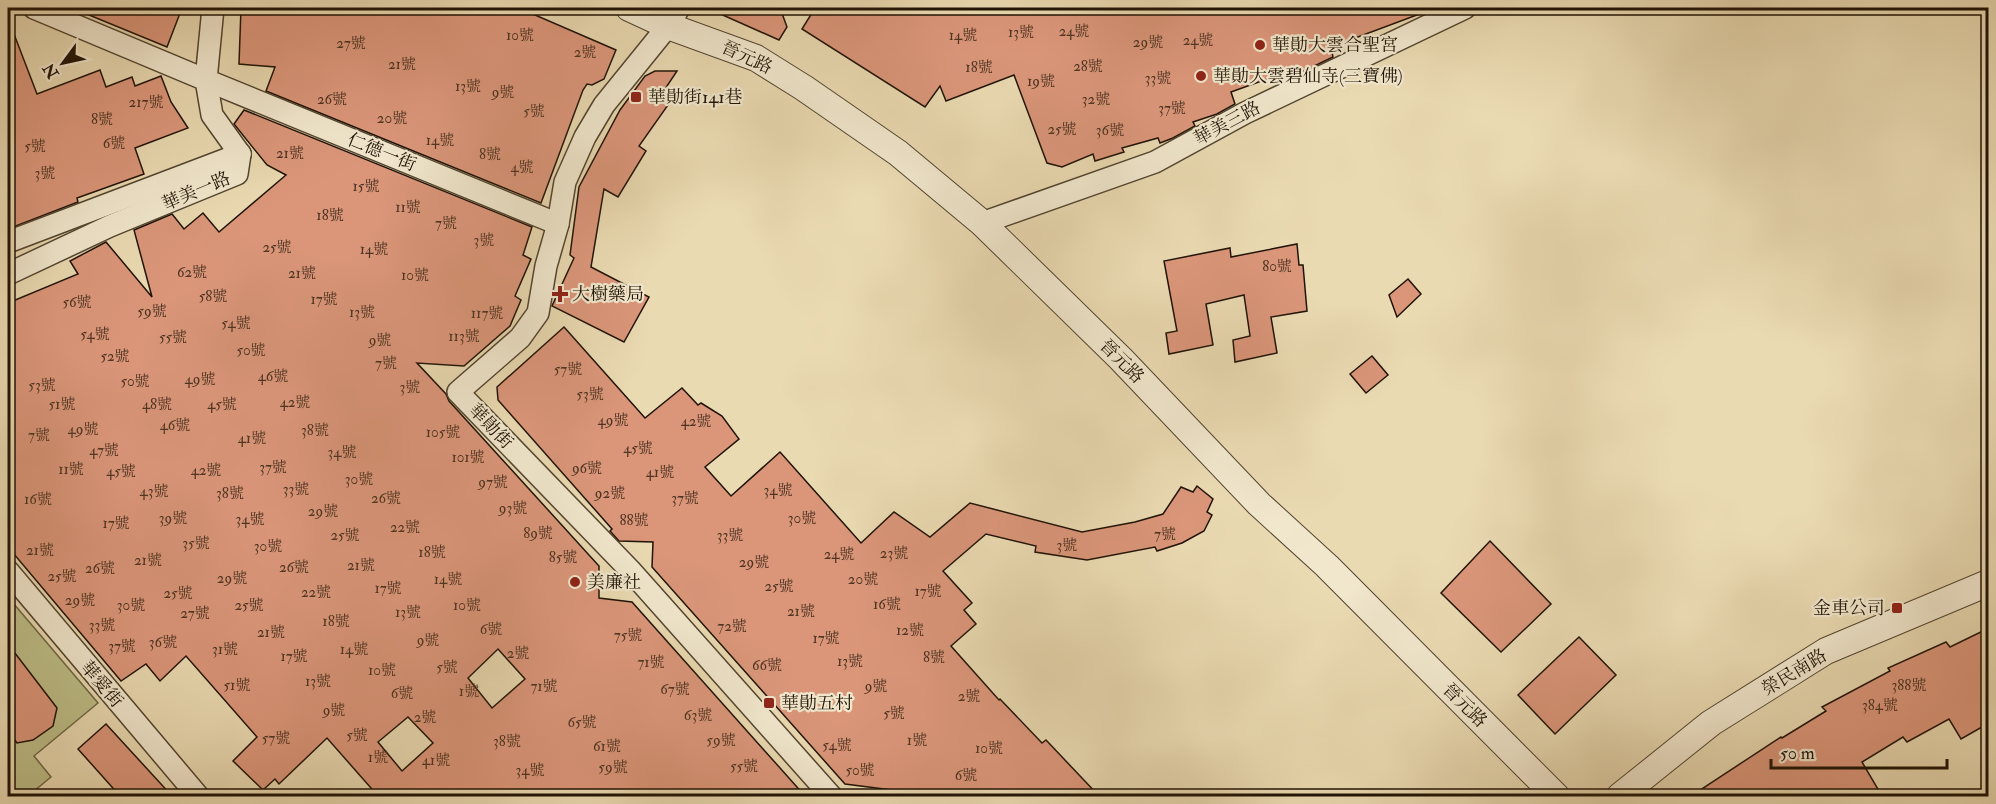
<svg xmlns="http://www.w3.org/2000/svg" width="1996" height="804" viewBox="0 0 1996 804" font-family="'IM FELL Double Pica','Noto Serif TC',serif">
	<rect width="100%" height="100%" fill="#eadab2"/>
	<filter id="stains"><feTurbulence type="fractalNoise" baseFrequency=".00333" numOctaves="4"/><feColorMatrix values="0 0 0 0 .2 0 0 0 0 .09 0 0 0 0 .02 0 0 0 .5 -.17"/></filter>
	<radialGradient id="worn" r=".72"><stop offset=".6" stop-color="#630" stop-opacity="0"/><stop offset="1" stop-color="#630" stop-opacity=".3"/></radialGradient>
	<path fill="#bdbe88" stroke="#6e6846" stroke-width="1.5" d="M8,597L98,703L34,756L51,777L28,796H8Z"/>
	<g fill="#db967a" stroke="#1f1305" stroke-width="1.5" fill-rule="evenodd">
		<path d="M72,8H182L167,47Z"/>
		<path d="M241,8H519L616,50L604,79L592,85L587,84L583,90L541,203L266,91L275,67L239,64Z"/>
		<path d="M707,8H780L787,27L779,40Z"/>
		<path d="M815,8H1433V9L1331,47L1333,57L1300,73L1294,75L1292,70L1231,92L1235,104L1217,114L1193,122L1195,126L1173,138L1160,143L1158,138L1122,148L1124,152L1095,161L1093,154L1062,167L1047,163L1014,75L946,101L940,86L925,107L802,29Z"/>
		<path d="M8,21H9L37,94L100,70L106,87L132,77L135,86L161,76L171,102L188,128L135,148L144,174L77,198L78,202L8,229Z"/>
		<path d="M655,71H677L659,98L668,105L639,146L646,151L618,197L604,189L591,267L649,297L624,342L552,306L574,258L570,255L579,187L620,110L645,76Z"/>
		<path d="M244,110L532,227L523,255L531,259L515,296L521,300L510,326L464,366L417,363L446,394L449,401L599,566V598L632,602L805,796H378L327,738L279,784L275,779L263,790L233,761L257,737L186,656L160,681L146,664L121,681L8,547V303L78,274L70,261L106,242L152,297L134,230L172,214L184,229L203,213L219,232L286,175L267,165L234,124ZM498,649L525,679L492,708L468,678ZM408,717L433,743L402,771L378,742Z"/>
		<path d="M1297,244L1299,265H1303L1307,311L1271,317L1277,353L1235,362L1233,340L1250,336L1244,295L1206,304L1213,345L1169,354L1166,333L1177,331L1164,261L1230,248L1231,257Z"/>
		<path d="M1408,279L1421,294L1397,317L1389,295Z"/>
		<path d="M564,327L645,418L682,388L698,405L701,403L722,416L739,439L705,467L731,496L780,452L861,543L894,512L930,537L970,503L1082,532L1135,522L1163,514L1181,487L1193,492L1197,486L1213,499L1207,512L1212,515L1204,531L1182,543L1157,551L1155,547L1087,560L1035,552L1036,546L986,534L943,571L972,603L964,610L976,624L951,646L999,700L1000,699L1042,743L1046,740L1099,796H894L900,791L845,784L652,567L653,542L619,541L610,531L612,529L498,400L497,387Z"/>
		<path d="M1372,356L1388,375L1366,393L1350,374Z"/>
		<path d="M1490,541L1551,604L1501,652L1441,593Z"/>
		<path d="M1989,628V723L1961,739L1949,719L1907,742L1903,737L1862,762L1882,796H1691L1781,737L1782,738L1826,711L1822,707L1890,671L1888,668L1946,642L1950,647Z"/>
		<path d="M1579,637L1616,675L1555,734L1518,695Z"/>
		<path d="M8,644L57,708L53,726L33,740L17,743L8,731Z"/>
		<path d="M106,724L172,796H120L78,749Z"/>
	</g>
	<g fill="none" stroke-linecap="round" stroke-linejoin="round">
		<defs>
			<g id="minor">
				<path d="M34,8L206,80L212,115L240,154"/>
				<path d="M213,8L206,80L558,224"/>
				<path d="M679,8L668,26L604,105L585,137L565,182L558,224L546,266L538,313L520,338L458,392L630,570L831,796"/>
				<path d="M982,223L1155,162L1245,113L1465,8"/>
				<path d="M8,242L240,154"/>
				<path d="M8,274L110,226L237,174L240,154"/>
				<path d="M8,571L198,796"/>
			</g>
			<g id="tertiary">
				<path d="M629,8L668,26L756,58L804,88L898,153L982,223L1121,359L1259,504L1327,566L1556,796"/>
				<path d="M1620,796L1711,723L1826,651L1988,583"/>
			</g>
		</defs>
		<use href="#minor" stroke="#524530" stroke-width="24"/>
		<use href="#tertiary" stroke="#524530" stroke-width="28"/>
		<use href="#minor" stroke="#f1e7cd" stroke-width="21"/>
		<use href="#tertiary" stroke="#f1e7cd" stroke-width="26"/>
	</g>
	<g fill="#8f2418" stroke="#f1e7cd" stroke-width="2">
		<circle cx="1260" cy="45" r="6"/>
		<circle cx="1201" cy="76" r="6"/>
		<rect x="630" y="91" width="12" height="12" rx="3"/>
		<path d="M557 285h6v6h6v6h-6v6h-6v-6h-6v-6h6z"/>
		<circle cx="575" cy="582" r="6"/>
		<rect x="1891" y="602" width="12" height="12" rx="3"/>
		<rect x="763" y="697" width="12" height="12" rx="3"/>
	</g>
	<g text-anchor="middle" stroke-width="4.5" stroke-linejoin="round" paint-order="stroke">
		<g font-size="15" fill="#4e3422">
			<text x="1074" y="36">24號</text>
			<text x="1021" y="37">13號</text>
			<text x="520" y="40">10號</text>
			<text x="963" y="40">14號</text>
			<text x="1198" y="45">24號</text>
			<text x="1148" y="47">29號</text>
			<text x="351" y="48">27號</text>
			<text x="585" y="57">2號</text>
			<text x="402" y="69">21號</text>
			<text x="1088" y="71">28號</text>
			<text x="979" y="72">18號</text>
			<text x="1158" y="83">33號</text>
			<text x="1041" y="86">19號</text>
			<text x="468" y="91">13號</text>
			<text x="503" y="97">9號</text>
			<text x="332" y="104">26號</text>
			<text x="1096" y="104">32號</text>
			<text x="146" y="107">217號</text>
			<text x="1172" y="113">37號</text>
			<text x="534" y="116">5號</text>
			<text x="392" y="123">20號</text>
			<text x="102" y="124">8號</text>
			<text x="1062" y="134">25號</text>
			<text x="1110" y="135">36號</text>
			<text x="440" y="145">14號</text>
			<text x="114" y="148">6號</text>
			<text x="35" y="151">5號</text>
			<text x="290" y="158">21號</text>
			<text x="490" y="159">8號</text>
			<text x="522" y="172">4號</text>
			<text x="45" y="178">3號</text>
			<text x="366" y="191">15號</text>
			<text x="408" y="212">11號</text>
			<text x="330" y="220">18號</text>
			<text x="446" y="228">7號</text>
			<text x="484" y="245">3號</text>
			<text x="277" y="252">25號</text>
			<text x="374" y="254">14號</text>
			<text x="1277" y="271">80號</text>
			<text x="192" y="277">62號</text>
			<text x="302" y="278">21號</text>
			<text x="415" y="280">10號</text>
			<text x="213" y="301">58號</text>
			<text x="324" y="304">17號</text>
			<text x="77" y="307">56號</text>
			<text x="152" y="316">59號</text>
			<text x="362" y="317">13號</text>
			<text x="487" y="318">117號</text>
			<text x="236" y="328">54號</text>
			<text x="95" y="339">54號</text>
			<text x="464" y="341">113號</text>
			<text x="173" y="342">55號</text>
			<text x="380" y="345">9號</text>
			<text x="251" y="355">50號</text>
			<text x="115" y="361">52號</text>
			<text x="386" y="368">7號</text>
			<text x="568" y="374">57號</text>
			<text x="273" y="381">46號</text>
			<text x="200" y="384">49號</text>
			<text x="135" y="386">50號</text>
			<text x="42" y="390">53號</text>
			<text x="410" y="392">3號</text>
			<text x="590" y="399">53號</text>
			<text x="295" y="407">42號</text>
			<text x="62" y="409">51號</text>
			<text x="157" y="409">48號</text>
			<text x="222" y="409">45號</text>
			<text x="613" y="425">49號</text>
			<text x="696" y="426">42號</text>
			<text x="175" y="430">46號</text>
			<text x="83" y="434">49號</text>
			<text x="315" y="435">38號</text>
			<text x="443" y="437">105號</text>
			<text x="39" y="440">7號</text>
			<text x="252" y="443">41號</text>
			<text x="638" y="453">45號</text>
			<text x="104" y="455">47號</text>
			<text x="342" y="457">34號</text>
			<text x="468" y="462">101號</text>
			<text x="273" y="472">37號</text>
			<text x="587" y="473">96號</text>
			<text x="71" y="474">11號</text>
			<text x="206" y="475">42號</text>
			<text x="121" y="476">45號</text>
			<text x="660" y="477">41號</text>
			<text x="359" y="484">30號</text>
			<text x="493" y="487">97號</text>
			<text x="296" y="494">33號</text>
			<text x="778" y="495">34號</text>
			<text x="154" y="496">43號</text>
			<text x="230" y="498">38號</text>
			<text x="610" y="498">92號</text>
			<text x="386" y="503">26號</text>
			<text x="685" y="503">37號</text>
			<text x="38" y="504">16號</text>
			<text x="513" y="513">93號</text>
			<text x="323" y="516">29號</text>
			<text x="173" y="523">39號</text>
			<text x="802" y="523">30號</text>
			<text x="250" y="524">34號</text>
			<text x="634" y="525">88號</text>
			<text x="116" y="528">17號</text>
			<text x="405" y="532">22號</text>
			<text x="538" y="538">89號</text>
			<text x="1165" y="539">7號</text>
			<text x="345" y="540">25號</text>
			<text x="730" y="540">33號</text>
			<text x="196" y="548">35號</text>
			<text x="1067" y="550">3號</text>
			<text x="268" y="551">30號</text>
			<text x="40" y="555">21號</text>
			<text x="432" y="557">18號</text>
			<text x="894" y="558">23號</text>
			<text x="839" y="559">24號</text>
			<text x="563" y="562">85號</text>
			<text x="148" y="565">21號</text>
			<text x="754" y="567">29號</text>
			<text x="361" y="570">21號</text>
			<text x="294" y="572">26號</text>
			<text x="100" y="573">26號</text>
			<text x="62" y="581">25號</text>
			<text x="232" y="583">29號</text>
			<text x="448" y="584">14號</text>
			<text x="863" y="584">20號</text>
			<text x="779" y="591">25號</text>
			<text x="388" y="593">17號</text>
			<text x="928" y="596">17號</text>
			<text x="316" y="597">22號</text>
			<text x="178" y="598">25號</text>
			<text x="80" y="605">29號</text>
			<text x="887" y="609">16號</text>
			<text x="131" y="610">30號</text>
			<text x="249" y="610">25號</text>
			<text x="467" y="610">10號</text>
			<text x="801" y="616">21號</text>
			<text x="408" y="617">13號</text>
			<text x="195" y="618">27號</text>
			<text x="336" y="626">18號</text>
			<text x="102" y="630">33號</text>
			<text x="732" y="631">72號</text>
			<text x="491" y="634">6號</text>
			<text x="910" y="635">12號</text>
			<text x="271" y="637">21號</text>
			<text x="628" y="640">75號</text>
			<text x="826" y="643">17號</text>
			<text x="428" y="645">9號</text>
			<text x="163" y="647">36號</text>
			<text x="122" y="651">37號</text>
			<text x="225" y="654">31號</text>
			<text x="354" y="654">14號</text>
			<text x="518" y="658">2號</text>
			<text x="294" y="661">17號</text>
			<text x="934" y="662">8號</text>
			<text x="850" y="666">13號</text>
			<text x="651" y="667">71號</text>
			<text x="767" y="670">66號</text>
			<text x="447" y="672">5號</text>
			<text x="382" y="675">10號</text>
			<text x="318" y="686">13號</text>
			<text x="237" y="690">51號</text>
			<text x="1909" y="690">388號</text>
			<text x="544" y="691">71號</text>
			<text x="876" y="691">9號</text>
			<text x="675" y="694">67號</text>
			<text x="469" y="696">1號</text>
			<text x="402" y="698">6號</text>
			<text x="969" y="701">2號</text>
			<text x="1880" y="710">384號</text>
			<text x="334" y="715">9號</text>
			<text x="894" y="718">5號</text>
			<text x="698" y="720">63號</text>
			<text x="425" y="722">2號</text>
			<text x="582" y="727">65號</text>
			<text x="357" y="740">5號</text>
			<text x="276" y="743">57號</text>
			<text x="721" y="745">59號</text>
			<text x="917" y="745">1號</text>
			<text x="507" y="746">38號</text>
			<text x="837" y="750">54號</text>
			<text x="607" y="751">61號</text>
			<text x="989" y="753">10號</text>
			<text x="378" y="762">1號</text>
			<text x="436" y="765">41號</text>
			<text x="744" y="771">55號</text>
			<text x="613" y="772">59號</text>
			<text x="530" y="775">34號</text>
			<text x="860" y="775">50號</text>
			<text x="966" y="780">6號</text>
		</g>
		<g font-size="18" fill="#1f1305" stroke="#f1e7cd" text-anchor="start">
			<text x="1272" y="51">華勛大雲合聖宮</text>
			<text x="1213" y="82">華勛大雲碧仙寺(三寶佛)</text>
			<text x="648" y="103">華勛街141巷</text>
			<text x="572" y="300">大樹藥局</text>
			<text x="587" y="588">美廉社</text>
			<text x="1885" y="614" text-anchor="end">金車公司</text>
			<text x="781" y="709">華勛五村</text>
		</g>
		<g font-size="18" fill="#1f1305" stroke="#f1e7cd">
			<text transform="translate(747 57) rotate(25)" y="6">晉元路</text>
			<text transform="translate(1227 123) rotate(-28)" y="6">華美三路</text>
			<text transform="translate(382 152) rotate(22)" y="6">仁德一街</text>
			<text transform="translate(196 191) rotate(-23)" y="6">華美一路</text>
			<text transform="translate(1122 361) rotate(45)" y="6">晉元路</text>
			<text transform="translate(491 426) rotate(46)" y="6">華勛街</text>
			<text transform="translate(1794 672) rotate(-31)" y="6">榮民南路</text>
			<text transform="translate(102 684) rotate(50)" y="6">華愛街</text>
			<text transform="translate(1465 705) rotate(45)" y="6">晉元路</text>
		</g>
	</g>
	<rect width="1996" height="804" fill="none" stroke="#eadab2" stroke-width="30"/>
	<rect x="9" y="9" width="1978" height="786" fill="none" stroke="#1f1305" stroke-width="3"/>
	<rect x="15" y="15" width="1966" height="774" fill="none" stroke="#1f1305" stroke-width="1.5"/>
	<g transform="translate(63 63) rotate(237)" stroke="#f1e7cd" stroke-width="4.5" paint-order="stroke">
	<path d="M0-4.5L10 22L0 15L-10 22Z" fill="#1f1305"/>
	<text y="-9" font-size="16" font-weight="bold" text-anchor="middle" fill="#1f1305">N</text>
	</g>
	<path d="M1771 759v9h176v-9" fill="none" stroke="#1f1305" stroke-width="3"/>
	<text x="1780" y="759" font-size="18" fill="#1f1305" stroke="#f1e7cd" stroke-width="4.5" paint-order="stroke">50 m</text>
	<rect width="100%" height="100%" filter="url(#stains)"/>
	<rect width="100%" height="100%" fill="url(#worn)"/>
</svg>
